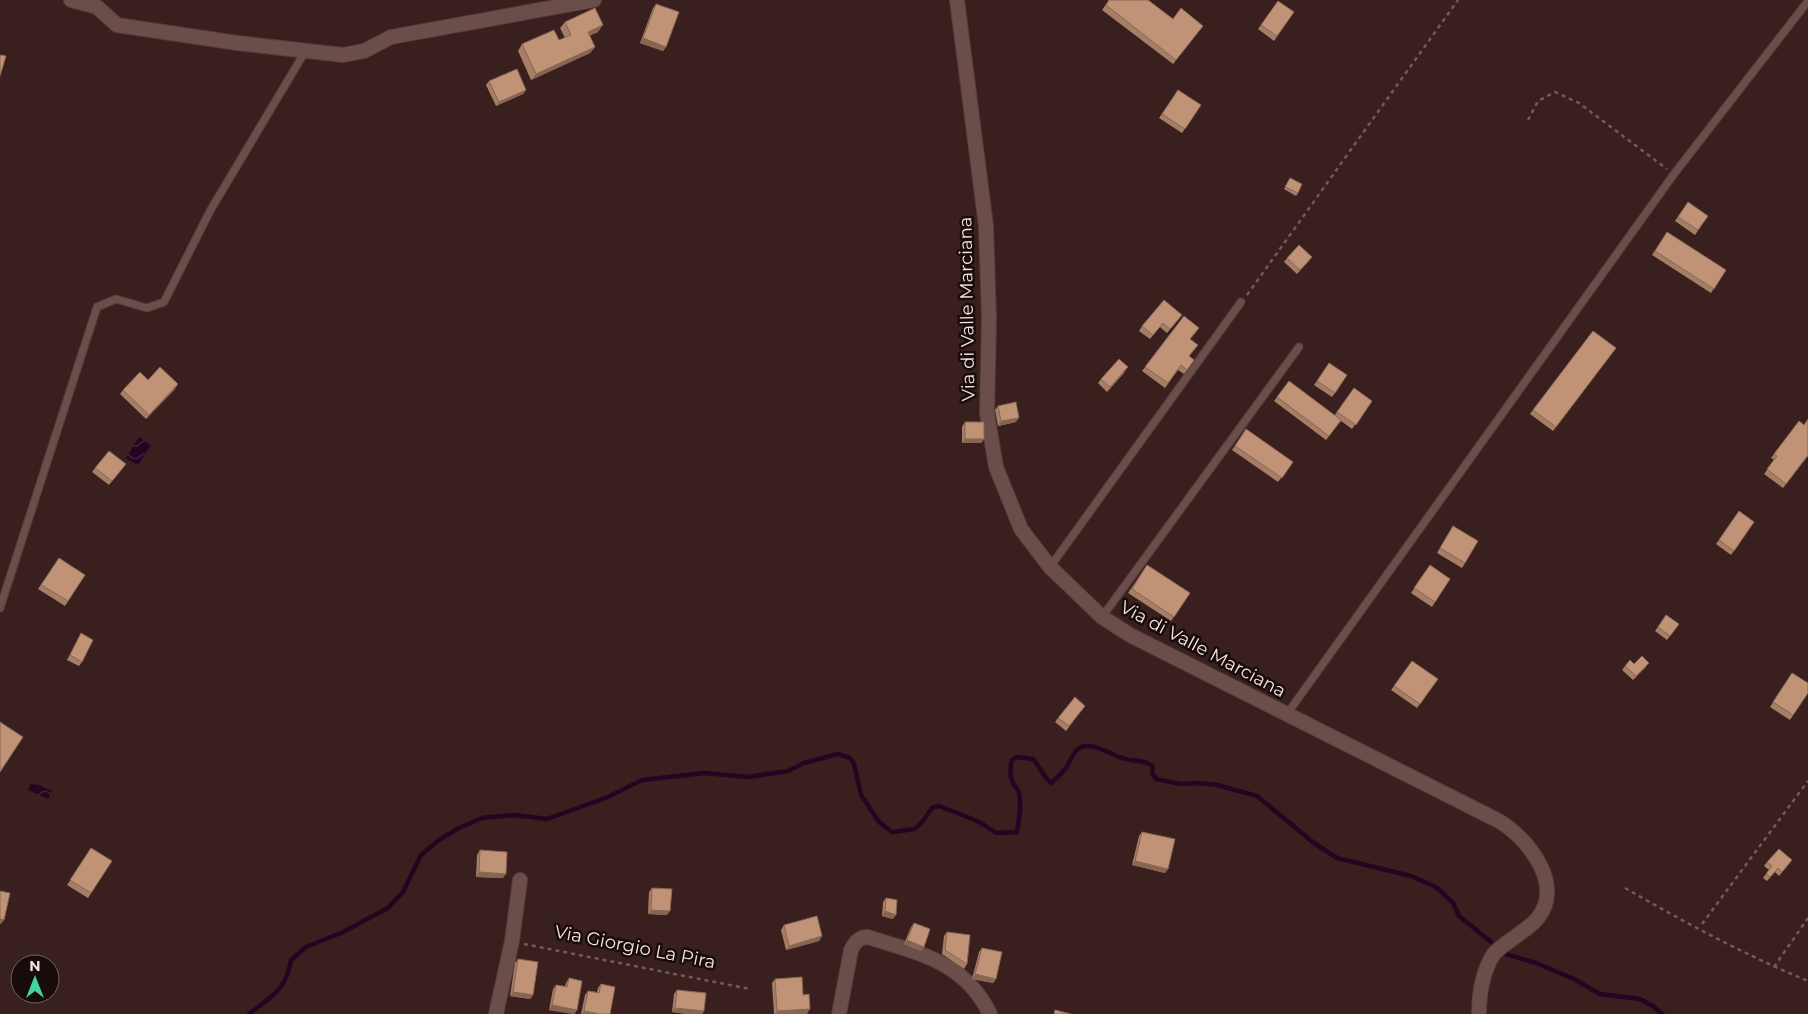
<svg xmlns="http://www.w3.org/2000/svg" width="1808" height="1014" viewBox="0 0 1808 1014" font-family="Montserrat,sans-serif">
	<defs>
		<pattern id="water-waves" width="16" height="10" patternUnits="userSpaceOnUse" patternTransform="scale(1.25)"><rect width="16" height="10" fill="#230522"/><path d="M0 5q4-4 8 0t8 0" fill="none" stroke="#442942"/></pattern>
	</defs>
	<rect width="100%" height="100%" fill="#391f1d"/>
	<g fill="url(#water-waves)">
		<path d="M139,437L151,445L138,465L126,458Z"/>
		<path d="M32,782L52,791L48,799L28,790Z"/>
	</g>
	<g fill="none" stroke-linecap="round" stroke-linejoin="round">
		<g stroke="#230522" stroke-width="4.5">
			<path d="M1506,954L1536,963L1574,979L1600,994L1640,999L1653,1006L1662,1014"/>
			<path d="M249,1014C271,996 286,991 291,960L306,947L343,932L388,908L403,892L421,855L439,840L459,828L482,818L514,815L547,819L608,797L642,780L705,773L748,777L788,771L804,763L838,754L850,758L854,764L861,795L879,822L892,832L915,829L923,821L932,808L939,806L965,816L981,823L996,833L1017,832C1019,819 1022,805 1019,793C1018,789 1015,787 1013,783C1009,775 1010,768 1012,760L1017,757L1033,759C1040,767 1043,776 1051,783C1056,779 1061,774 1065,769C1070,763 1072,754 1078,749C1090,740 1110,754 1122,758C1133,762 1143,759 1153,766L1152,773L1156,779L1181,784L1199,783L1217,785L1257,796L1314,843L1337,858L1411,876L1436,887L1453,903L1459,916L1491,942"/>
		</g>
		<defs>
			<g id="lane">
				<path d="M1050,567L1241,302"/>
				<path d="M0,608L97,307L116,299L147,308L164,302L210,211L306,50"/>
				<path d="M1102,617L1299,347"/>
				<path d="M1287,714L1674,174L1808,1"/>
			</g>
			<g id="street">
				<path d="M71,0L97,7L117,25L237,43L343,55L364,51L391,37L594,0"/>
				<path d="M957,0L986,226L989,318L987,413L996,467L1021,529L1050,567L1102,617L1130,635L1499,821C1529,839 1565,886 1537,919C1527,931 1500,945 1493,955C1482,973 1479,994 1479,1014"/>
				<path d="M496,1014L512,941L520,880"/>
				<path d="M839,1014L851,950C855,942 859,937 868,937C920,954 964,961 990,1014"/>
			</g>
		</defs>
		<use href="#lane" stroke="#533d3b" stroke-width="9"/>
		<use href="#street" stroke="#533d3b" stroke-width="16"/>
		<g stroke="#735b59" stroke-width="2.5" stroke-dasharray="4 4" stroke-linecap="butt">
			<path d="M1528,120L1538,101L1555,92L1579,103L1667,169"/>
			<path d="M1247,295L1458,0"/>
			<path d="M1625,888C1684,922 1745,955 1808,981"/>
			<path d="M1702,924L1808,781"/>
			<path d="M524,944L750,989"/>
			<path d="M1774,967L1808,918"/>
		</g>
		<use href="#lane" stroke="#6b4d4a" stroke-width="7"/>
		<use href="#street" stroke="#6b4d4a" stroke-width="14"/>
	</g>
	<g fill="#a57e65">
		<path d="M1109,0L1173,19L1203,26L1173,64L1102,10Z"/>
		<path d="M1278,1L1294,12L1274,41L1258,29Z"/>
		<path d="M656,4L666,47L663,51L640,43L653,8Z"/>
		<path d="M565,22L598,32L589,36L595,47L590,53L531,80L518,51L522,44L559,40L565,38L560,28Z"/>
		<path d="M489,81L526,90L523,94L496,106L486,85Z"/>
		<path d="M1178,90L1201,105L1182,133L1159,118Z"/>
		<path d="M1290,178L1298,193L1296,196L1284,189Z"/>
		<path d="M1688,202L1708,216L1695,235L1675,221Z"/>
		<path d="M1667,232L1726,270L1711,293L1652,255Z"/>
		<path d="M1287,258L1309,261L1297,274L1284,262Z"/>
		<path d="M1184,316L1191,339L1189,356L1194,360L1184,374L1178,370L1165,388L1142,371Z"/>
		<path d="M1179,319L1167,333L1160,327L1150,339L1139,331L1142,326Z"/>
		<path d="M1593,331L1616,348L1553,431L1530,414Z"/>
		<path d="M1329,363L1347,375L1332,397L1314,385Z"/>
		<path d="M1125,372L1107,392L1098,383L1101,379Z"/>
		<path d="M148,380L175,389L146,419L120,394L123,390Z"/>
		<path d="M1289,381L1334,416L1354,388L1372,401L1352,429L1341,421L1326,440L1274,401Z"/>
		<path d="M998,406L1016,422L998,426L995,410Z"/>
		<path d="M1799,421L1804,425L1808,456L1783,488L1764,474L1774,460L1771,458Z"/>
		<path d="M965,422L984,439L981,443H962V427Z"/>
		<path d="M1246,429L1293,462L1278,482L1232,450Z"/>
		<path d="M95,468H123L109,485L92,472Z"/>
		<path d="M1739,511L1754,522L1731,555L1716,544Z"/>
		<path d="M1453,526L1465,563L1462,568L1437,553Z"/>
		<path d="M59,558L85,575L65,606L38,589Z"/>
		<path d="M1147,565L1190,593L1171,621L1128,593Z"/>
		<path d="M1430,565L1450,579L1432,607L1411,593Z"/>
		<path d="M1666,615L1679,624L1667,640L1655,631Z"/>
		<path d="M81,633L82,662L79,666L67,660Z"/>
		<path d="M1412,661L1438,679L1417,708L1391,690Z"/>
		<path d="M1634,664L1646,667L1633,680L1622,670L1625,666Z"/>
		<path d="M1792,673L1808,693L1790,720L1770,707Z"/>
		<path d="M1085,706L1066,731L1055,722L1058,718Z"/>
		<path d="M1142,832L1165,873L1132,865L1139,836Z"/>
		<path d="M91,848L112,861L88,898L67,885Z"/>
		<path d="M480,850L503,878L476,877L477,855Z"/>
		<path d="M1792,860L1779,876L1775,872L1767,881L1763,878L1769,870L1764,866L1767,862Z"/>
		<path d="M652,888L667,915L648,914L649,892Z"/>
		<path d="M886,898L893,919L882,916L883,902Z"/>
		<path d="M914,923L921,951L904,944L911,927Z"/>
		<path d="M784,925L822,936L819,941L786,950L781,930Z"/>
		<path d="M947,932L967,964L964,969L942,954L944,936Z"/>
		<path d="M982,948L996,979L993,983L972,979L979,952Z"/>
		<path d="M518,959L533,995L530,999L510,996L515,963Z"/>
		<path d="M569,978L577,1010L574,1014L549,1010L553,989L556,985L565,986L566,983Z"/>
		<path d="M775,979L803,995L807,1014H774L772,983Z"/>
		<path d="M601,984L610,1014H581L585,995L588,991L597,992L598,988Z"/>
		<path d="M677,990L704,1011L702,1014H687L672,1012L674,994Z"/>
	</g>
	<g fill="#866653">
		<path d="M603,25L598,32L583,38L588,32Z"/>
		<path d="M643,38L666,47L663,51L640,43Z"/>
		<path d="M595,47L590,53L531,80L536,74Z"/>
		<path d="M526,90L523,94L496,106L499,102Z"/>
		<path d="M178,384L175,389L146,419L149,415Z"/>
		<path d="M1019,418L1016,422L998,426L1001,421Z"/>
		<path d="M965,439H984L981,443H962Z"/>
		<path d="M1135,861L1168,869L1165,873L1132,865Z"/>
		<path d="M479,872L506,874L503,878L476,877Z"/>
		<path d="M651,910L670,911L667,915L648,914Z"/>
		<path d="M885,911L896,915L893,919L882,916Z"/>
		<path d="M0,919L4,920L1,924H0Z"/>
		<path d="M822,936L819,941L786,950L789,946Z"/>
		<path d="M907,940L924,947L921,951L904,944Z"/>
		<path d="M975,974L996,979L993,983L972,979Z"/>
		<path d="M513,992L533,995L530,999L510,996Z"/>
		<path d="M552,1005L577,1010L574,1014L549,1010Z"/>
		<path d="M675,1008L704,1011L702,1014H687L672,1012Z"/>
		<path d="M810,1009L807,1014H775L777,1011Z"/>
		<path d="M584,1011L600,1014H582Z"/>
	</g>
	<g fill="#c09276" stroke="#866653">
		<path d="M1109,0H1148L1173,19L1181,8L1203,26L1176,60L1106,5Z"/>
		<path d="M1278,1L1294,12L1277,36L1261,25Z"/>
		<path d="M656,4L679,12L666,47L643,38Z"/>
		<path d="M595,8L603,25L588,32L595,47L536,74L522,44L554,30L559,40L571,35L565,22Z"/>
		<path d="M0,55L6,56L0,76Z"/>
		<path d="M517,69L526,90L499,102L489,81Z"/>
		<path d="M1178,90L1201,105L1185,129L1162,114Z"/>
		<path d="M1290,178L1302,184L1298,193L1285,187Z"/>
		<path d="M1688,202L1708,216L1698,230L1678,217Z"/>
		<path d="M1667,232L1726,270L1714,289L1655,251Z"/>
		<path d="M1299,245L1312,257L1300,270L1287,258Z"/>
		<path d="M1164,300L1182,315L1170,329L1163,323L1153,335L1142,326Z"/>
		<path d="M1184,316L1199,328L1190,339L1198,345L1189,356L1194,360L1187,370L1181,365L1168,383L1145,367Z"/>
		<path d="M1593,331L1616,348L1556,427L1533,410Z"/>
		<path d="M1119,359L1128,367L1110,387L1101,379Z"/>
		<path d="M1329,363L1347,375L1335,393L1317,381Z"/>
		<path d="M160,367L178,384L149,415L123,390L140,372L148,380Z"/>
		<path d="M1289,381L1341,420L1329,436L1277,397Z"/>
		<path d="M1354,388L1372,401L1356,425L1337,412Z"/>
		<path d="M1016,402L1019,418L1001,421L998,406Z"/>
		<path d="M1808,419V455L1786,484L1767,469L1777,456L1774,454L1799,421L1804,425Z"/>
		<rect x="965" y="422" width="19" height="17"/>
		<path d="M1246,429L1293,462L1282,478L1235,446Z"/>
		<path d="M109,451L126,464L112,481L95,468Z"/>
		<path d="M1739,511L1754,522L1734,551L1719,540Z"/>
		<path d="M1453,526L1478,541L1465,563L1440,548Z"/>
		<path d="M59,558L85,575L68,601L41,585Z"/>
		<path d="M1147,565L1190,593L1174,617L1132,589Z"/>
		<path d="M1430,565L1450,579L1435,602L1414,588Z"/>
		<path d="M1666,615L1679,624L1670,636L1658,627Z"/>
		<path d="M81,633L93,640L82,662L70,655Z"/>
		<path d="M1642,656L1649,663L1636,676L1625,666L1630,660L1634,664Z"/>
		<path d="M1412,661L1438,679L1420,704L1394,686Z"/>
		<path d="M1792,673L1808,683V693L1793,715L1773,702Z"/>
		<path d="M1075,697L1085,706L1069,726L1058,718Z"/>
		<path d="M0,722L23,737L0,772Z"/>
		<path d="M1142,832L1175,839L1168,869L1135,861Z"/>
		<path d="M91,848L112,861L91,893L70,880Z"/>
		<path d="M1779,849L1792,860L1782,872L1778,868L1770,877L1766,874L1772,866L1767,862Z"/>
		<path d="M480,850L507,852L506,874L479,872Z"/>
		<path d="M652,888L672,889L670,911L651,910Z"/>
		<path d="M0,891L10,893L4,920L0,919Z"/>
		<path d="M886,898L897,900L896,915L885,911Z"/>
		<path d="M817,916L822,936L789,946L784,925Z"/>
		<path d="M914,923L930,929L924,947L907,940Z"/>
		<path d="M947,932L970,935L967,964L945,950Z"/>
		<path d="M982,948L1002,952L996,979L975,974Z"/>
		<path d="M518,959L538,962L533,995L513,992Z"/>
		<path d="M802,977L803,995L809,994L810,1009L777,1011L775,979Z"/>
		<path d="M569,978L582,981L577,1010L552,1005L556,985L567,987Z"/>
		<path d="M601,984L615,987L610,1014H600L584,1011L588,991L599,993Z"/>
		<path d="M677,990L706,993L704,1011L675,1008Z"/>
		<path d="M1055,1010L1071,1014H1054Z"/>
	</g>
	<g text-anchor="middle" stroke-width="5" stroke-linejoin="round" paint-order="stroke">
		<g font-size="18" fill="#f6e3e1" stroke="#180c0b">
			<text transform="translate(967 309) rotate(-91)" y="6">Via di Valle Marciana</text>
			<text transform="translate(1203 649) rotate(28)" y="6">Via di Valle Marciana</text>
			<text transform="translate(635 947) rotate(11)" y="6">Via Giorgio La Pira</text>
		</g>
	</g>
	<g transform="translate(35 979)"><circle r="24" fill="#180c0b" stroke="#716261"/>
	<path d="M0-4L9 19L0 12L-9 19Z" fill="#44d49f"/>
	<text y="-8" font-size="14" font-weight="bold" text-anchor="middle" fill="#f6e3e1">N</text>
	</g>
</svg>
